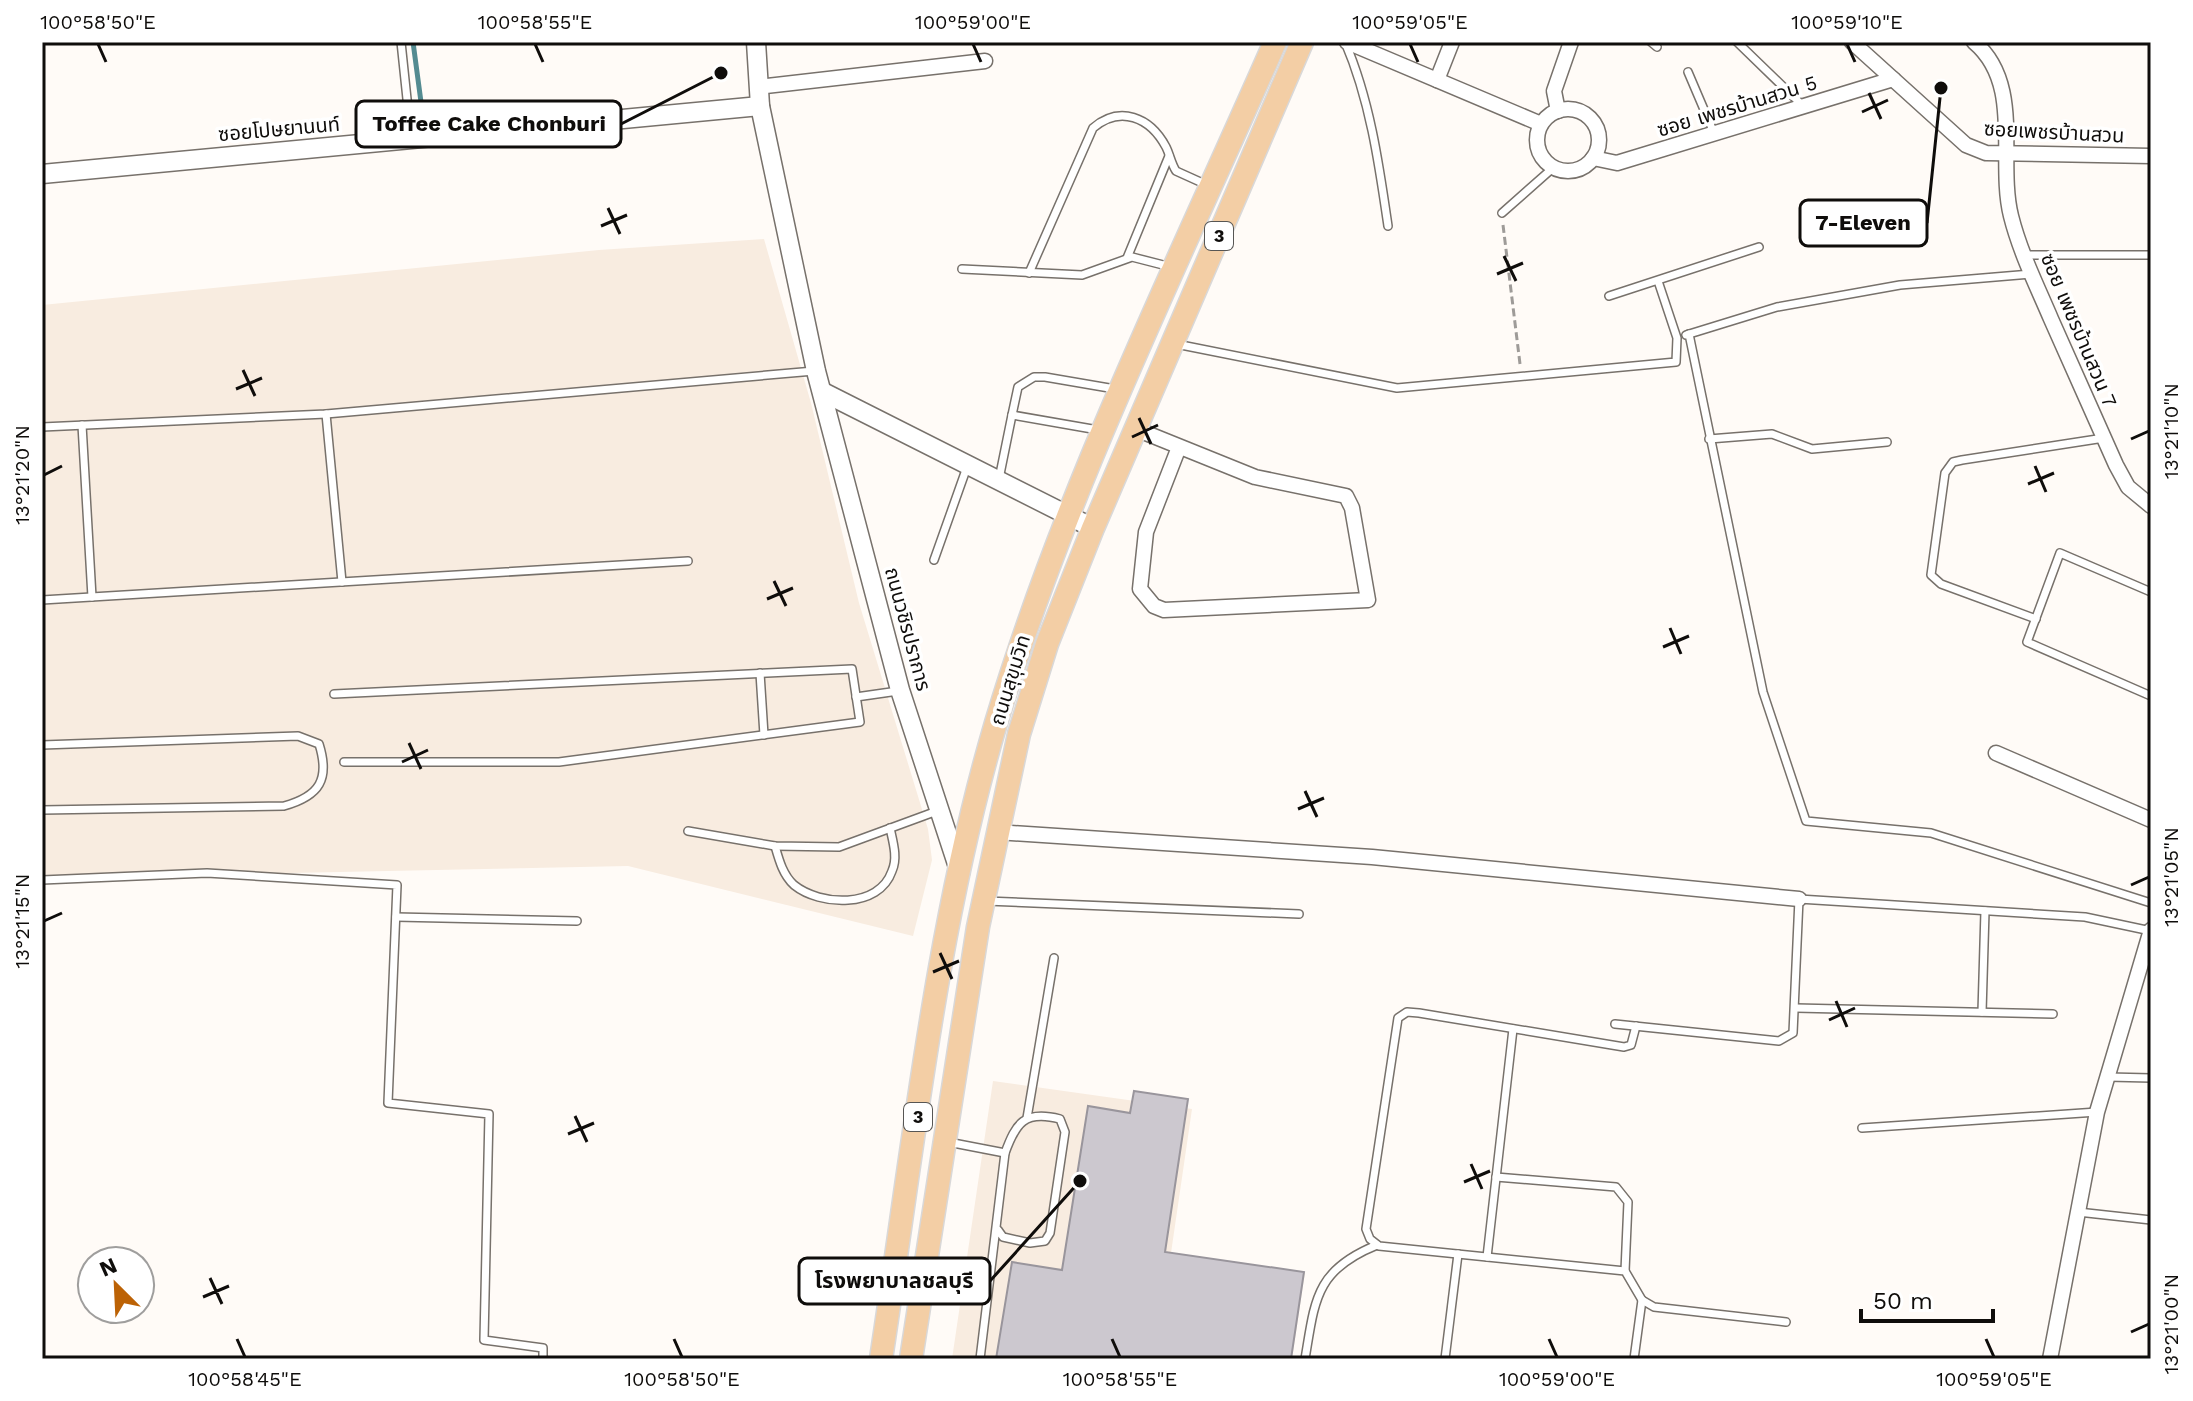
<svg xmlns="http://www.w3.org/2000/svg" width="2193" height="1401" viewBox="0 0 2193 1401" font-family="'Work Sans','Noto Sans Thai',sans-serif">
	<rect width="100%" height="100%" fill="#fffbf7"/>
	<g fill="#f8ece0">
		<path d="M764,239L811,403L859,603L928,829L932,860L913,936L628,866L42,878V305L599,250Z"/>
		<path d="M993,1081L1192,1109L1171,1253L1305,1272L1292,1359H952Z"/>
	</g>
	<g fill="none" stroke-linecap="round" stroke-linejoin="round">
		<path stroke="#548b91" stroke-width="5" d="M413,42L423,117"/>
	</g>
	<path fill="#ccc8cf" stroke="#99959c" stroke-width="2" d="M1134,1091L1188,1099L1165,1252L1304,1272L1291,1359H996L1012,1262L1062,1270L1088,1106L1130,1113Z"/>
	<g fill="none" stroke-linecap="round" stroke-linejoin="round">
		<defs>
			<g id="service">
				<path d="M401,42L411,137"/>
				<path d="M1345,42C1370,100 1379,164 1388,226"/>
				<path d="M1651,42L1657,47"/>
				<path d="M1737,42L1802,105"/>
				<path d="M1688,72L1714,133"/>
				<path d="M1502,213L1554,167"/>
				<path d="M2025,255H2151"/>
				<path d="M1127,258L1169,156"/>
				<path d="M962,269L1082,275L1132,257L1171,267"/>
				<path d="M1029,273L1093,128C1120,105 1150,117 1166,147C1170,155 1171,163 1176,171L1207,185"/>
				<path d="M1609,296L1759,247"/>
				<path d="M1689,334L1763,692L1806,821L1931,833L2151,903"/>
				<path d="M1686,335L1777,307L1900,285L2031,274"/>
				<path d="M1176,344L1397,388L1676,362L1677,338L1658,281"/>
				<path d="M326,414L342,582"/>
				<path d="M82,425L92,597"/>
				<path d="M42,427L326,414L814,371"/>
				<path d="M1098,430L1012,415L1018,387L1034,377H1045L1115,389"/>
				<path d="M1709,439L1772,434L1812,449L1887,442"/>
				<path d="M999,479L1012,415"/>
				<path d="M934,560L967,467"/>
				<path d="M2151,592L2060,553L2027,642L2151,696"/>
				<path d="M42,600L688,561"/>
				<path d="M2036,619L1941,584L1931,575L1945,473L1953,462L1962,460L2104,438"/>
				<path d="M760,673L764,735"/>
				<path d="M334,694L852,669L860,722L559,762H344"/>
				<path d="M856,697L898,691"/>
				<path d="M42,745L298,736L319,744C330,779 320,796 284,806L42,810"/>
				<path d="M688,831L775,846L839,847L937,811"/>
				<path d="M775,846C779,860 783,875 794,885C820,906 879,909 892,871C898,858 893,842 890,828"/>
				<path d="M42,880L207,873L397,885L388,1103L489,1114L484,1340L543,1348V1359"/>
				<path d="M986,901L1299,914"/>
				<path d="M396,917L577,921"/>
				<path d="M1796,1008L2053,1014"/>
				<path d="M1982,1012L1985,911"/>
				<path d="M1615,1024L1779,1041L1793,1033L1799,899L2085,917L2151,931"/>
				<path d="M1636,1026L1631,1045L1624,1047L1419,1013L1407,1012L1398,1018L1366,1229L1370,1239L1379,1246L1625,1271L1642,1300L1654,1307L1786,1322"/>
				<path d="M2108,1077L2151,1078"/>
				<path d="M1027,1118L1054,958"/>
				<path d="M1862,1128L2097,1112"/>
				<path d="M948,1142L1005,1153"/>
				<path d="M1496,1177L1616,1187L1628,1202L1625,1271"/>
				<path d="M2078,1212L2151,1220"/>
				<path d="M1487,1257L1513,1029"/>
				<path d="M980,1359L1005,1153C1016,1123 1024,1110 1060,1119L1065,1132L1050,1233L1045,1241L1030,1243L1003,1237L998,1230"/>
				<path d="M1305,1359C1315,1300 1315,1270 1377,1245"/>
				<path d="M1445,1359L1458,1254"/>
				<path d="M1634,1359L1642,1300"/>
			</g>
			<g id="minor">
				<path d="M1347,42L1541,124"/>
				<path d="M1852,42L1966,145L1986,153L2151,156"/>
				<path d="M1974,42C2024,84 1997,160 2011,216C2020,252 2037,286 2051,319C2073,368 2094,416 2116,465L2128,487L2151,506"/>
				<path d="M1437,80L1452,42"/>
				<path d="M758,87L985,61"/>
				<circle cx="1568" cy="140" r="31"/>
				<path d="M1558,111L1554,91L1571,42"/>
				<path d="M1593,158L1617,163L1893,79"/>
				<path d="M1136,429L1255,477L1346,496L1352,508L1368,600L1164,610L1154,606L1140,589L1146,532L1179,447"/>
				<path d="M1996,753L2151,820"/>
				<path d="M997,832L1372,857L1799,899"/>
				<path d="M2050,1359L2097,1112L2151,930"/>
			</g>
			<g id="tertiary">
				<path d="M756,42L760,106L816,371L900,690L960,873"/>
				<path d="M42,174L760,106"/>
				<path d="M823,392L1093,528"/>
			</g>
			<g id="primary">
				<path d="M881,1359C913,1150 936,926 996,723C1066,488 1177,266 1275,42"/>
				<path d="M911,1359L978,927L1019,734L1047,644L1093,528L1302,42"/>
			</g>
		</defs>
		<use href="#service" stroke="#77716b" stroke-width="10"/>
		<use href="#minor" stroke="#77716b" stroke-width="17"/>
		<use href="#tertiary" stroke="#77716b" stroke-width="21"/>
		<use href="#primary" stroke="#d9d8d8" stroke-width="25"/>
		<path stroke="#9e9b98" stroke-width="3" stroke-dasharray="8 4" stroke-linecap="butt" d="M1503,225L1520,364"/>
		<use href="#service" stroke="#fff" stroke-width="7"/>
		<use href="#minor" stroke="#fff" stroke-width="14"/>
		<use href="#tertiary" stroke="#fff" stroke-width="18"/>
		<use href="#primary" stroke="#f3cea5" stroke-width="22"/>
	</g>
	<path fill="none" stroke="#0f0d0b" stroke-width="3" d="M98,44L106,62M535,44L543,62M973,44L981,62M1410,44L1418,62M1847,44L1855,62M1869,93L1881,119M1862,112L1888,100M608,208L620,234M601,226L627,215M1504,256L1516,281M1497,274L1523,263M243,370L255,396M236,389L262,378M1139,418L1151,444M1132,437L1158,425M2131,439L2149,431M2035,466L2046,492M44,475L62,466M2028,484L2054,473M774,581L786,606M767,599L793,588M1670,628L1681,654M1663,647L1689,636M409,743L421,769M402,762L428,750M1305,791L1317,817M1298,809L1324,798M2131,885L2149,877M44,921L62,913M940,953L952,979M933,972L959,961M1836,1001L1847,1027M1829,1020L1855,1008M575,1116L587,1142M568,1134L594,1123M1471,1164L1482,1189M1464,1182L1490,1171M210,1278L222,1304M203,1297L229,1286M2131,1332L2149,1324M237,1339L245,1357M674,1339L682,1357M1112,1339L1120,1357M1549,1339L1557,1357M1986,1339L1994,1357"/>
	<g text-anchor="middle" stroke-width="7" stroke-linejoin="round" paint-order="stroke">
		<g fill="#fff" stroke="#575654" stroke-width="2">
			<rect x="1205" y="222" width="28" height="28" rx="6"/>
			<rect x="904" y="1103" width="28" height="28" rx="6"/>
		</g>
		<g font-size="18" font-weight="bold" fill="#0f0d0b">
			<text x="1219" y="242">3</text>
			<text x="918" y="1123">3</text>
		</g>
		<g font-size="20" fill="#0f0d0b" stroke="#fff">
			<text transform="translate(1737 106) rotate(-17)" y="7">ซอย เพชรบ้านสวน 5</text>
			<text transform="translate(279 129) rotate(-5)" y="7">ซอยโปษยานนท์</text>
			<text transform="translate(2054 132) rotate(3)" y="7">ซอยเพชรบ้านสวน</text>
			<text transform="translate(2079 330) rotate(67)" y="7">ซอย เพชรบ้านสวน 7</text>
			<text transform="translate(908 629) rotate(75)" y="7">ถนนวชิรปราการ</text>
			<text transform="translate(1010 680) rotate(-73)" y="7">ถนนสุขุมวิท</text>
		</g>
	</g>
	<path fill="none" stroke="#0f0d0b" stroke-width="3" d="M721 73L621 124M1941 88L1927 223M1080 1181L990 1281"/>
	<g fill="#0f0d0b" stroke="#fff" stroke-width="3">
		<circle cx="721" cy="73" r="8"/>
		<circle cx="1941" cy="88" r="8"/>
		<circle cx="1080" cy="1181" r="8"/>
	</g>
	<g fill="#fff" stroke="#0f0d0b" stroke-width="3">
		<rect x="356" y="101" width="265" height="46" rx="8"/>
		<rect x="1800" y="200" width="127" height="46" rx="8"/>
		<rect x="799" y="1258" width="191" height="46" rx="8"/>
	</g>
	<g font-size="22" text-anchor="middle" font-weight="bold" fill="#0f0d0b">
		<text x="489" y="131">Toffee Cake Chonburi</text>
		<text x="1863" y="230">7-Eleven</text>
		<text x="894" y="1288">โรงพยาบาลชลบุรี</text>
	</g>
	<rect width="2193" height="1401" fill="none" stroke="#ffffff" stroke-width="88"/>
	<g transform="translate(116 1285) rotate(336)"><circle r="38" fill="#ffffff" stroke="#9f9e9d" stroke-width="2"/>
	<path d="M0-6L14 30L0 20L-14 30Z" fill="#bc6205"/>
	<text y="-12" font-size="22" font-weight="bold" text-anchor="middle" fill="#0f0d0b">N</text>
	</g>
	<path d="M1861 1309v12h132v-12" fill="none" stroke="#0f0d0b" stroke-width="4"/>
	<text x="1873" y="1309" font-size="24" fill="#0f0d0b" stroke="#ffffff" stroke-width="6" paint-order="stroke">50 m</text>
	<rect x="44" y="44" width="2105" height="1313" fill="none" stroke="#0f0d0b" stroke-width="3"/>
	<g font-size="20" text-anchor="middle" fill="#0f0d0b">
		<text x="98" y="29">100°58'50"E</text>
		<text x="535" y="29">100°58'55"E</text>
		<text x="973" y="29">100°59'00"E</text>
		<text x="1410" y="29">100°59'05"E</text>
		<text x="1847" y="29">100°59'10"E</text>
		<text transform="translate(2171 431) rotate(-90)" y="7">13°21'10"N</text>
		<text transform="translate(22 475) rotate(-90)" y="7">13°21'20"N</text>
		<text transform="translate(2171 877) rotate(-90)" y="7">13°21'05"N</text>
		<text transform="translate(22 921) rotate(-90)" y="7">13°21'15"N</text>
		<text transform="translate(2171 1324) rotate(-90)" y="7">13°21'00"N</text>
		<text x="245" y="1386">100°58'45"E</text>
		<text x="682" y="1386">100°58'50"E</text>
		<text x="1120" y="1386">100°58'55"E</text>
		<text x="1557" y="1386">100°59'00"E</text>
		<text x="1994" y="1386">100°59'05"E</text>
	</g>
</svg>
